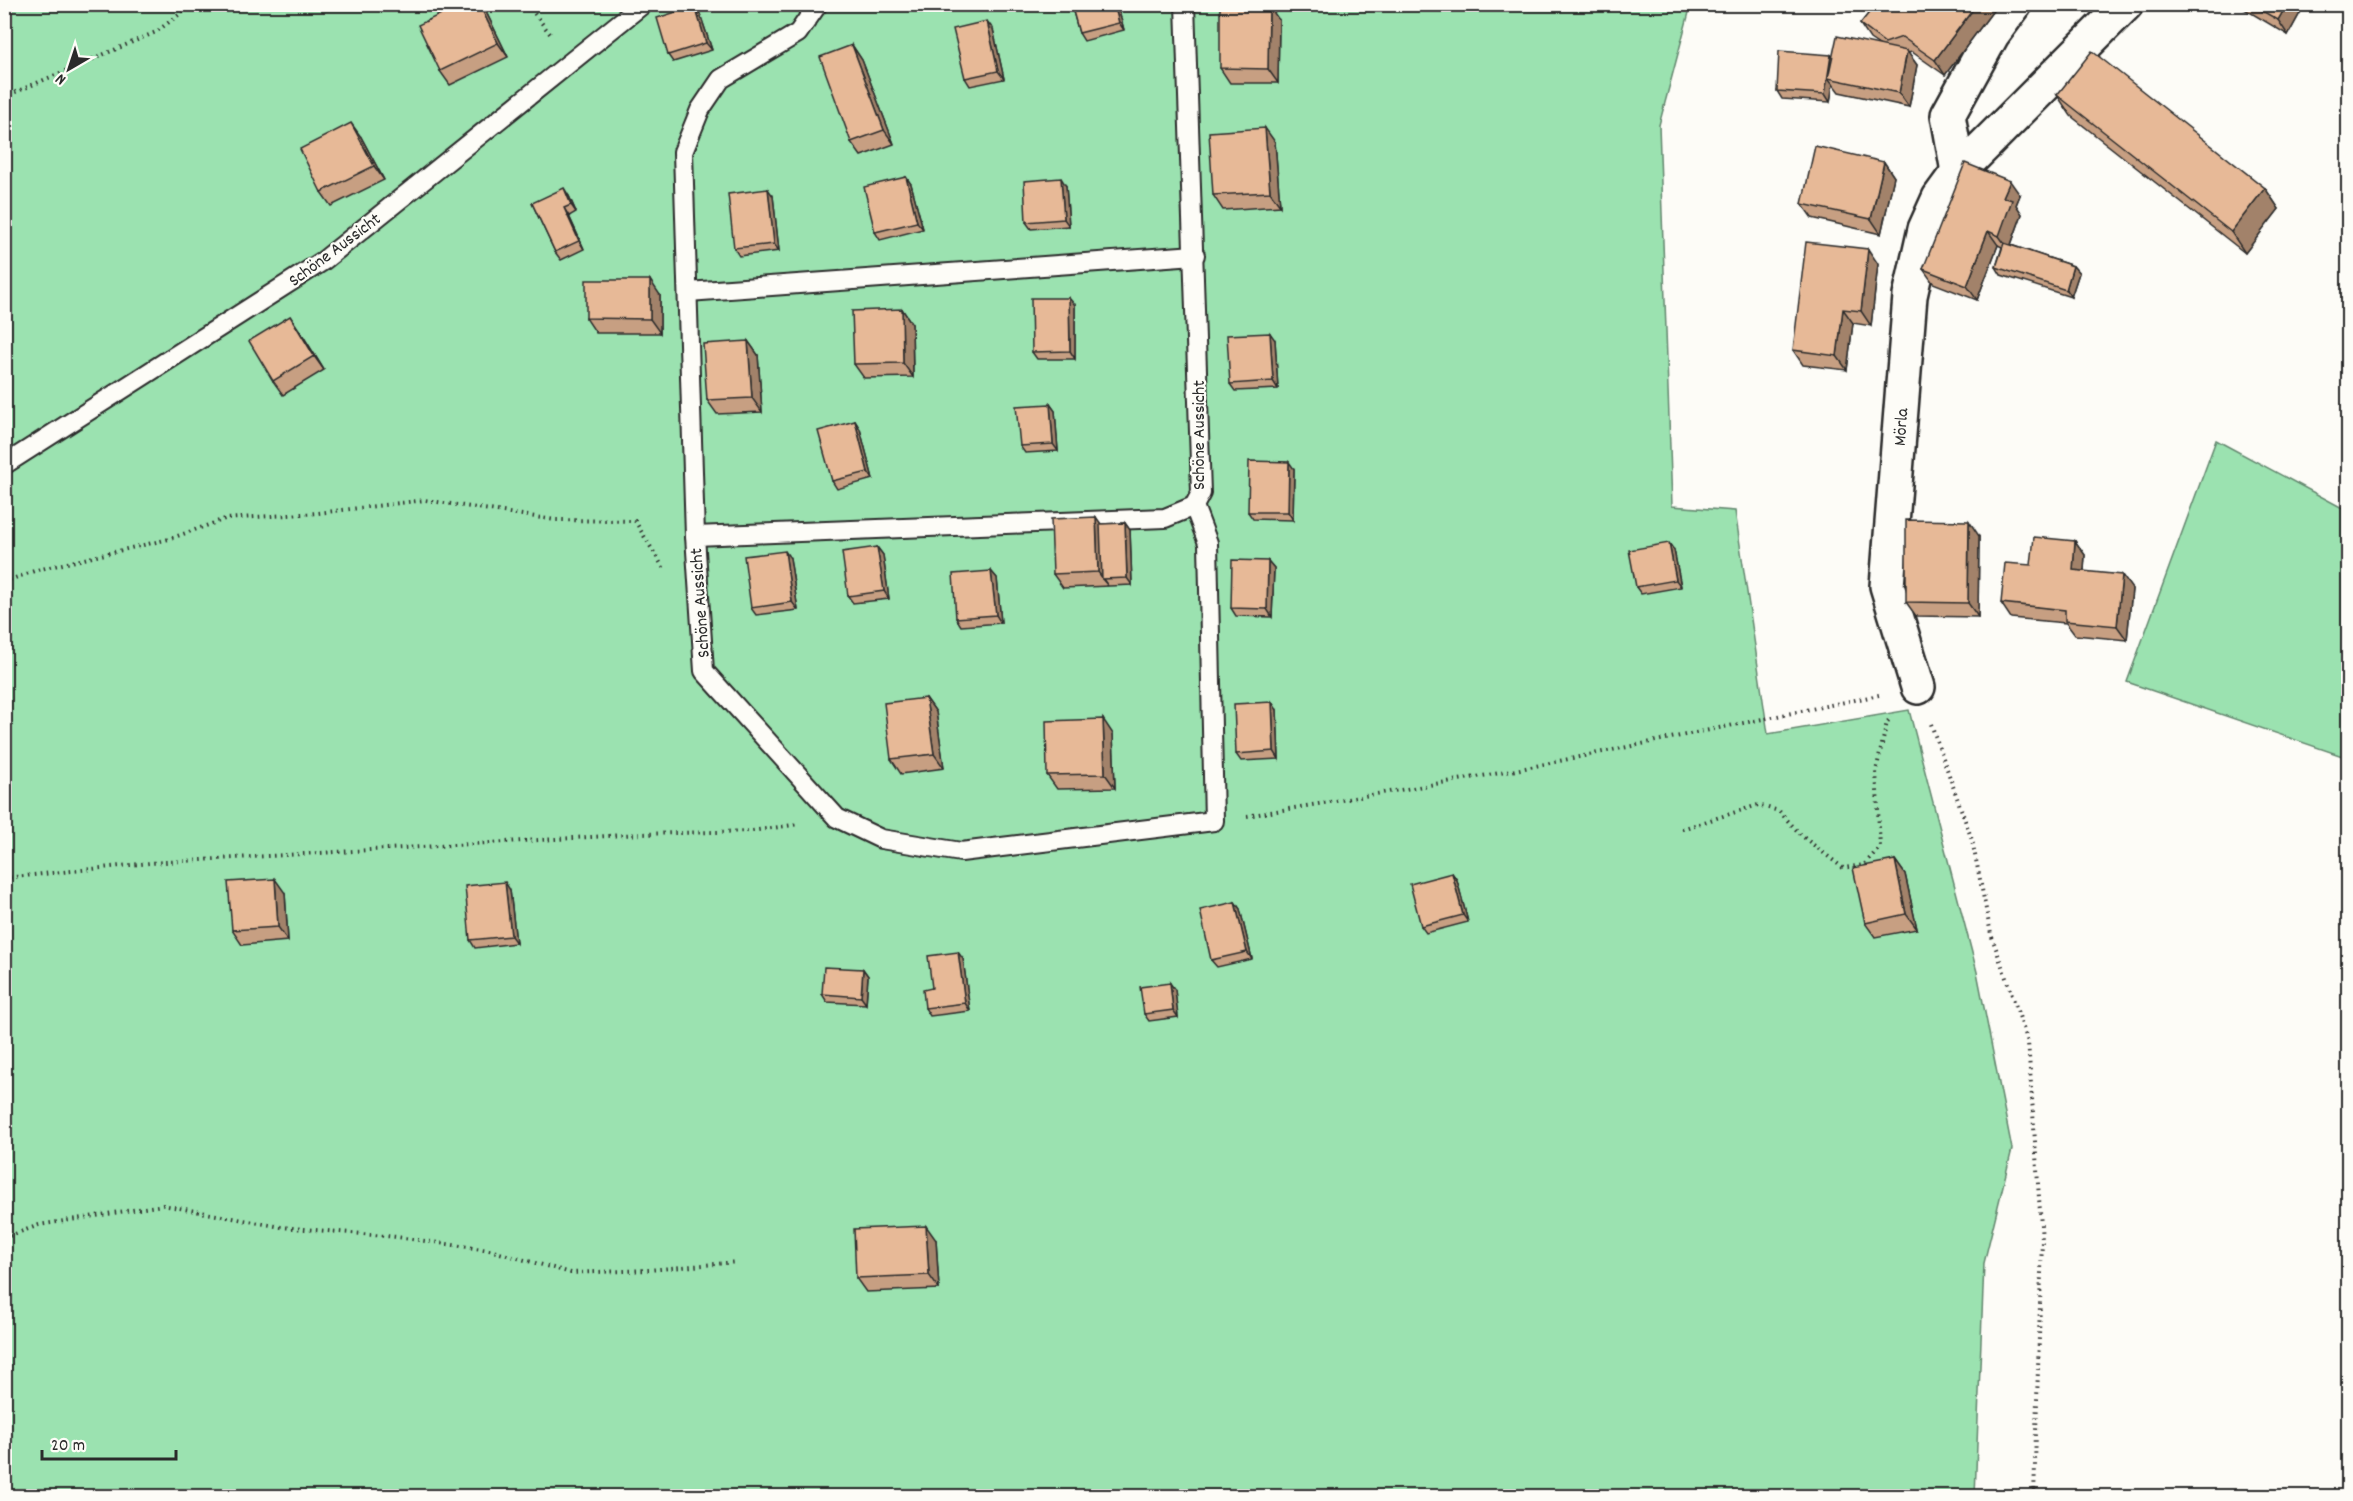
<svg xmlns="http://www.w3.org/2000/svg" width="2353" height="1501" viewBox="0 0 2353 1501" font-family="Dekko,sans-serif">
	<rect width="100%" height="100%" fill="#fdfcf7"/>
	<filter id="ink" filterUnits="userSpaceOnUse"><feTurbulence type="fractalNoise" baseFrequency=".0167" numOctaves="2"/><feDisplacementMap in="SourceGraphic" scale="12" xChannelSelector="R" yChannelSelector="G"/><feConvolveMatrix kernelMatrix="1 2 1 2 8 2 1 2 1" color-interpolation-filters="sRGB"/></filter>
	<g filter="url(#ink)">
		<g fill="#9be2b0" stroke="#63866e" stroke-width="1.5">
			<path d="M5,5H1691L1659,125L1672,506L1735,511L1768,734L1909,710L1977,972L2012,1149L1984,1263L1975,1496H5Z"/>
			<path d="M2216,440L2348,511V758L2127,682Z"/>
		</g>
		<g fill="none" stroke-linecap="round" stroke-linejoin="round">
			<defs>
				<g id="lane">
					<path d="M818,4L798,33L721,79L700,110L683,152L695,536L704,671L837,818L881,839L961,852L1214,821L1208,543L1194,506"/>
					<path d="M688,292L1195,255"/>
					<path d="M4,465L323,261L643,4"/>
					<path d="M695,536L1165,518L1194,506L1201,493L1185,4"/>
				</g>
				<g id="street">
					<path d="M1958,172L1948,115L1992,35L2015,4"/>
					<path d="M1918,687L1887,586L1910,296L1925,229L1939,198L1958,172L2126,4"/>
				</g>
			</defs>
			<use href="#lane" stroke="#2b2b2b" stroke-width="22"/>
			<use href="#street" stroke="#2b2b2b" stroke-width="38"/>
			<g stroke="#2b2b2b" stroke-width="4" stroke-dasharray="1.5 4.5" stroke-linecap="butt">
				<path d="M527,4L551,35"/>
				<path d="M4,97L156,32L193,4"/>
				<path d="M4,582L37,570L169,539L225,519L318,513L425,500L555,520L635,521L664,569"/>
				<path d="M1931,724L1972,840L1991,934L2028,1042L2042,1240L2034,1496"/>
				<path d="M1247,816L1506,772L1879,695"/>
				<path d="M1682,829L1758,805L1779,811L1802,836L1843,868L1864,865L1880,847L1876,771L1887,722L1892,717"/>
				<path d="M4,878L150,863L641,834L752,831L799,824"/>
				<path d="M4,1238L39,1225L163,1205L281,1227L397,1237L489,1250L571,1273L649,1270L737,1262"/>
			</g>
			<use href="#lane" stroke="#fdfcf7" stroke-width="18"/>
			<use href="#street" stroke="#fdfcf7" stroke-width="33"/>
		</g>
		<g fill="#c79f82" stroke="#2b2b2b" stroke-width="1.5">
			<path d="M69,4H80L72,9Z"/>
			<path d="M1071,4H1117L1124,30L1084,41L1079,33Z"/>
			<path d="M1876,4H1998L1945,75L1912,52L1908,53L1917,65L1909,107L1839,92L1833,84L1830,102L1782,99L1777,91L1831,55L1833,58L1879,45L1870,39L1860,24Z"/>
			<path d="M2236,4H2305L2288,35Z"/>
			<path d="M695,6L700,14L712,50L673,62L668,55Z"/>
			<path d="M486,12L508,57L450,85L440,71Z"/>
			<path d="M1279,20L1278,83H1230L1220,68Z"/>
			<path d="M993,29L1004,79L970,86L965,78Z"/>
			<path d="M852,45L862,60L894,144L861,156L851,142Z"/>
			<path d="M2057,95L2265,188L2279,209L2245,253L2071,116Z"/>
			<path d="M361,137L384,180L331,206L321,192Z"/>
			<path d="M1275,142L1280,206L1223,210L1213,195Z"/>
			<path d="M1884,162L1894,177L1881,234L1812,218L1802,204Z"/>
			<path d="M906,177L911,184L923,229L880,240L875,232Z"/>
			<path d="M1066,186L1069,226L1031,229L1026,222Z"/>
			<path d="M2020,195L2016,205L2022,214L2011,245L2073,266L2079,273L2071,297L2001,275L1996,267L2002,247L1998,245L1977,300L1933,283L1923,269Z"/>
			<path d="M569,196L576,212L569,216L584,249L561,260L555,252L532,203Z"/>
			<path d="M773,196L779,251L739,256L734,248Z"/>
			<path d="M1878,264L1871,326L1853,323L1847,370L1803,365L1793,350Z"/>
			<path d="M660,295V333H596L586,318Z"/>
			<path d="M1075,305V359H1037L1032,352Z"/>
			<path d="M902,309L912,324L913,377L864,378L854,364Z"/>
			<path d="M300,331L324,370L283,395L273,381Z"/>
			<path d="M1275,340L1278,389L1235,391L1230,384Z"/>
			<path d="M748,341L758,355L762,412L717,414L707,400Z"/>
			<path d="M1050,404L1055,411L1058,451L1025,453L1020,446Z"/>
			<path d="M855,421L860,429L873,479L837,489L832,481Z"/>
			<path d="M1294,469L1293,520L1253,519L1248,512Z"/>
			<path d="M1096,517L1100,524L1125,523L1130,530L1132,585L1063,588L1053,574Z"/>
			<path d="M1979,536L1978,617L1916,616L1906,602Z"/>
			<path d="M2075,541L2085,555L2084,571L2132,589L2127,640L2075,635L2066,623L2011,618L2001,603L2031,565Z"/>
			<path d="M877,547L883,555L889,599L853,603L848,596Z"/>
			<path d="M1674,550L1681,587L1641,594L1636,587Z"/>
			<path d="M790,558L798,610L756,615L751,608Z"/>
			<path d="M1268,561L1274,568L1272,617L1236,616L1231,608Z"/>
			<path d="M991,571L997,578L1001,623L961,626L956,618Z"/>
			<path d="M926,698L936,712L944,768L901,774L891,759Z"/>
			<path d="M1277,710L1279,759L1241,761L1236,754Z"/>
			<path d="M1113,734L1115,788L1057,789L1047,775Z"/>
			<path d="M1895,860L1905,874L1917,929L1875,937L1865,923Z"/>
			<path d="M1452,873L1457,880L1468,922L1426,933L1421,926Z"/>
			<path d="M510,890L516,943L475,948L470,940Z"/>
			<path d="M285,893L288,941L242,945L232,930Z"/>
			<path d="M1235,902L1240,909L1252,959L1217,967L1211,960Z"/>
			<path d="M963,959L970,1011L930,1016L925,1008L932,988Z"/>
			<path d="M863,969L868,976L866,1004L827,1002L822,994Z"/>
			<path d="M1175,990L1178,1017L1149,1021L1144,1014Z"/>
			<path d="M936,1240L939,1289L866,1292L856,1278Z"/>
		</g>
		<g fill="#a2826a" stroke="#2b2b2b" stroke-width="1.5">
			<path d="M479,4H480L486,12L508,57L498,43Z"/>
			<path d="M1114,4H1117L1124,30L1119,23Z"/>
			<path d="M1977,4H1998L1945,75L1935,60Z"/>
			<path d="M2287,4H2305L2288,35L2278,20Z"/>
			<path d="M695,6L700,14L712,50L706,43Z"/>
			<path d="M1269,6L1279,20L1278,83L1268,69Z"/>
			<path d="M987,21L993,29L1004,79L998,71Z"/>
			<path d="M852,45L862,60L894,144L884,130Z"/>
			<path d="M1907,51L1917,65L1909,107L1899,93Z"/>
			<path d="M1831,55L1836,63L1828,78L1833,84L1830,102L1825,94Z"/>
			<path d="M351,123L361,137L384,180L374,166Z"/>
			<path d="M1265,128L1275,142L1280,206L1270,192Z"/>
			<path d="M1884,162L1894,177L1881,234L1871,219Z"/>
			<path d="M906,177L911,184L923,229L917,222Z"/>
			<path d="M1061,178L1066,186L1069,226L1064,219Z"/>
			<path d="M2010,181L2020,195L2016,205L2022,214L2009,250L1999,236L2003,197Z"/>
			<path d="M564,188L569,196L576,212L571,205Z"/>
			<path d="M2265,188L2279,209L2245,253L2231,232Z"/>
			<path d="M768,189L773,196L779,251L774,244Z"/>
			<path d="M564,208L569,216L584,249L579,241Z"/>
			<path d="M1988,231L1998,245L1977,300L1967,286Z"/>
			<path d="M1868,249L1878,264L1871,326L1861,311Z"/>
			<path d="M2073,266L2079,273L2071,297L2066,290Z"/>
			<path d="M650,280L660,295V333L650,319Z"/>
			<path d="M1069,298L1075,305V359L1070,351Z"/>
			<path d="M902,309L912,324L913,377L903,363Z"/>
			<path d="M1843,309L1853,323L1847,370L1837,356Z"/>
			<path d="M290,316L300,331L324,370L314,356Z"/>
			<path d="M1270,333L1275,340L1278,389L1273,381Z"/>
			<path d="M748,341L758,355L762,412L752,398Z"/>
			<path d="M1050,404L1055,411L1058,451L1053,444Z"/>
			<path d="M855,421L860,429L873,479L868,472Z"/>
			<path d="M1289,462L1294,469L1293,520L1288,512Z"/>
			<path d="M1096,517L1106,531L1102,579L1108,586L1098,572Z"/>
			<path d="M1969,521L1979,536L1978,617L1968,603Z"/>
			<path d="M1125,523L1130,530L1132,585L1127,578Z"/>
			<path d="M2075,541L2085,555L2083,584L2073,570Z"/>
			<path d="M1669,543L1674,550L1681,587L1676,580Z"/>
			<path d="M877,547L883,555L889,599L884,591Z"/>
			<path d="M785,551L790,558L798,610L792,602Z"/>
			<path d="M1268,561L1274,568L1272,617L1267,609Z"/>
			<path d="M991,571L997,578L1001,623L996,615Z"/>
			<path d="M2122,575L2132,589L2127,640L2117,626Z"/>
			<path d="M926,698L936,712L944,768L934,754Z"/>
			<path d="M1272,702L1277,710L1279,759L1274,751Z"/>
			<path d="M1103,719L1113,734L1115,788L1105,774Z"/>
			<path d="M1895,860L1905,874L1917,929L1906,914Z"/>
			<path d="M1452,873L1457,880L1468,922L1463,915Z"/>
			<path d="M275,879L285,893L288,941L278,927Z"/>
			<path d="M505,882L510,890L516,943L511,936Z"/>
			<path d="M1235,902L1240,909L1252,959L1247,952Z"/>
			<path d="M958,952L963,959L970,1011L965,1003Z"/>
			<path d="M863,969L868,976L866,1004L861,997Z"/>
			<path d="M1170,983L1175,990L1178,1017L1173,1010Z"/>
			<path d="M926,1226L936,1240L939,1289L929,1275Z"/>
		</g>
		<g fill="#e7b997" stroke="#2b2b2b" stroke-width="1.5">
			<path d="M462,4H479L498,43L440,71L418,25Z"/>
			<path d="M1071,4H1114L1119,23L1079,33Z"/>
			<path d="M1876,4H1977L1935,60L1902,37L1885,43L1860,24Z"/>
			<path d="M2250,4H2287L2278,20Z"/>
			<path d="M1220,5L1269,6L1268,69L1220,68Z"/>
			<path d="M695,6L706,43L668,55L657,18Z"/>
			<path d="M987,21L998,71L965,78L953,29Z"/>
			<path d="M1837,36L1907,51L1899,93L1828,78Z"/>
			<path d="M852,45L884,130L851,142L820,57Z"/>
			<path d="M1779,51L1831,55L1825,94L1777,91Z"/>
			<path d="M2092,51L2265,188L2231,232L2057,95Z"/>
			<path d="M351,123L374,166L321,192L300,149Z"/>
			<path d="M1265,128L1270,192L1213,195L1209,132Z"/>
			<path d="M1815,146L1884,162L1871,219L1802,204Z"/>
			<path d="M1965,163L2010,181L2003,197L2012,200L1999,236L1988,231L1967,286L1923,269Z"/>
			<path d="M906,177L917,222L875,232L864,187Z"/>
			<path d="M1061,178L1064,219L1026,222L1024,181Z"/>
			<path d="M564,188L571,205L564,208L579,241L555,252L532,203Z"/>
			<path d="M768,189L774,244L734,248L728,194Z"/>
			<path d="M1806,242L1868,249L1861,311L1843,309L1837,356L1793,350Z"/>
			<path d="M2004,243L2073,266L2066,290L1996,267Z"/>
			<path d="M586,280H650V319L586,318Z"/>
			<path d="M1031,298H1069L1070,351L1032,352Z"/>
			<path d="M902,309L903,363L854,364L852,311Z"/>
			<path d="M290,316L314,356L273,381L249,341Z"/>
			<path d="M1270,333L1273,381L1230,384L1227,335Z"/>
			<path d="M748,341L752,398L707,400L703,344Z"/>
			<path d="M1050,404L1053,444L1020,446L1016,406Z"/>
			<path d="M855,421L868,472L832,481L818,431Z"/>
			<path d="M1249,461L1289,462L1288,512H1248Z"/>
			<path d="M1096,517L1098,572L1053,574L1051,519Z"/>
			<path d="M1906,520L1969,521L1968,603L1906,602Z"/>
			<path d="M1125,523L1127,578L1102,579L1100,524Z"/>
			<path d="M2034,537L2075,541L2073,570L2122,575L2117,626L2065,621V610L2001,603L2005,563L2031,565Z"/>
			<path d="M1669,543L1676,580L1636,587L1629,550Z"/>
			<path d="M877,547L884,591L848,596L842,552Z"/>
			<path d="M785,551L792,602L751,608L744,556Z"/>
			<path d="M1232,560L1268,561L1267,609L1231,608Z"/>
			<path d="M991,571L996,615L956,618L953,574Z"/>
			<path d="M926,698L934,754L891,759L884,703Z"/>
			<path d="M1272,702L1274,751L1236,754L1234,704Z"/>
			<path d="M1103,719L1105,774L1047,775L1046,721Z"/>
			<path d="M1895,860L1906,914L1865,923L1853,868Z"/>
			<path d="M1452,873L1463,915L1421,926L1410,884Z"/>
			<path d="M275,879L278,927L232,930L228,882Z"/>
			<path d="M505,882L511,936L470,940L465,886Z"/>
			<path d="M1235,902L1247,952L1211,960L1200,910Z"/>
			<path d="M958,952L965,1003L925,1008L923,990L932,988L928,956Z"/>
			<path d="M824,967L863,969L861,997L822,994Z"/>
			<path d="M1170,983L1173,1010L1144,1014L1140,987Z"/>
			<path d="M926,1226L929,1275L856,1278L854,1229Z"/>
		</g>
	</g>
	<g text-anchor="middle" stroke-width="4.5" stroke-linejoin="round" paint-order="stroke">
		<g font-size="18" fill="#2b2b2b" stroke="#fdfcf7">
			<text transform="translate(334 249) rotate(-37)" y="6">Schöne Aussicht</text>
			<text transform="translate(1900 427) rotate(-86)" y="6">Mörla</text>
			<text transform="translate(1198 435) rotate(-90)" y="6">Schöne Aussicht</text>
			<text transform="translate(699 603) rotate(-94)" y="6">Schöne Aussicht</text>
		</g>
	</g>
	<rect width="2353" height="1501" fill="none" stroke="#fdfcf7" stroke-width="24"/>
	<rect x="12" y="12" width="2329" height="1477" fill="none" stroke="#2b2b2b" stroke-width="2" filter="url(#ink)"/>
	<g transform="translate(69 69) rotate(219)" stroke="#fdfcf7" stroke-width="4.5" paint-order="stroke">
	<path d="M0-4.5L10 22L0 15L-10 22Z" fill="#2b2b2b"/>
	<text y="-9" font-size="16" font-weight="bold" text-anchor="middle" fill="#2b2b2b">N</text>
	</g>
	<path d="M42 1450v9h134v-9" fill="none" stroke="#2b2b2b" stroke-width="3"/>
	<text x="51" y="1450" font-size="18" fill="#2b2b2b" stroke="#fdfcf7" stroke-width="4.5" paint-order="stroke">20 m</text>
</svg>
